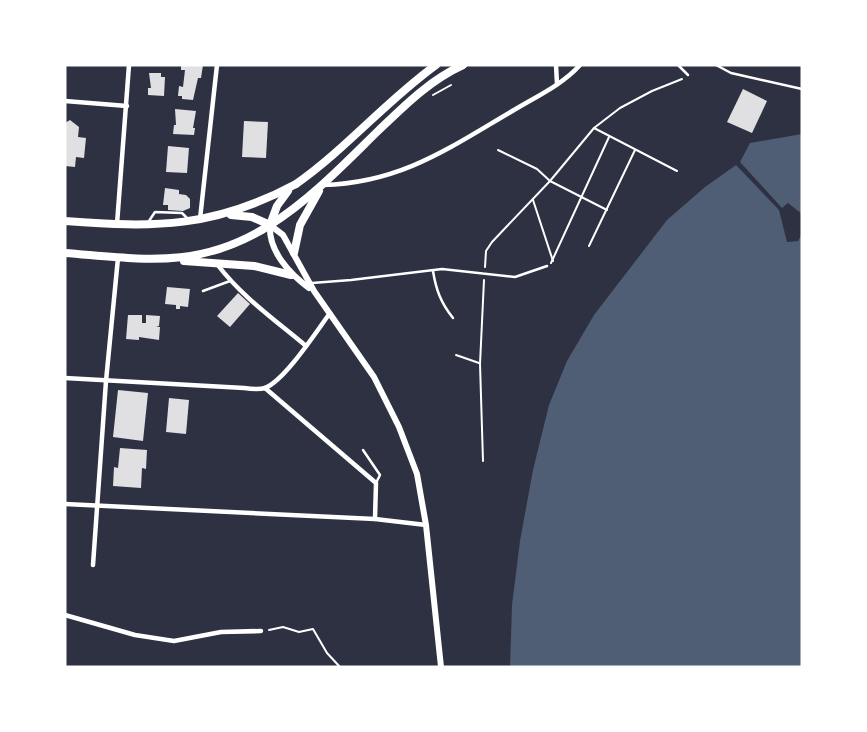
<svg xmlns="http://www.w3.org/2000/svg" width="867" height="732" viewBox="0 0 867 732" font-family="'Alegreya Sans',sans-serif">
	<rect width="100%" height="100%" fill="#2d3142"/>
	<g fill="#4f5d75">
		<path d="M802,134V214L788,203L782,208L740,162L750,143Z"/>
		<path d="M736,165L779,210L787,242L798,241L802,234V667H510L512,605L520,541L533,470L549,405L567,361L594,315L667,220L705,187Z"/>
	</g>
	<g fill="#e0e0e3">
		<path d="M181,65H203L201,78H198L193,100L182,99V96H178L179,86L183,87L185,70H181Z"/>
		<path d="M149,73H161V77H165L164,96L148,95V88H151Z"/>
		<path d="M743,89L767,101L752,133L727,122Z"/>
		<path d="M175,109L196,111L193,128H195L194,135L173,134L174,125H176Z"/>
		<path d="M70,120L79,127L78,137L86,138L84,158L76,157L75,167L65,166V123Z"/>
		<path d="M244,121L268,122L266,158L242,157Z"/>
		<path d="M168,146L189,148L187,173L166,172Z"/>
		<path d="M165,188L179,190V194L186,195L190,199V208L183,211L168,210V205H163Z"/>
		<path d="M167,287L190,289L188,307L180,306V309H176V305L165,304Z"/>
		<path d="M238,293L250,304L230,327L217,316Z"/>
		<path d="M128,315H142V323H146V315L160,316L159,326L156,327H160L159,340L139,337V340L126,339Z"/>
		<path d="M118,390L148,393L143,441L113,437Z"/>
		<path d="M169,398L189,400L186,434L166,432Z"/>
		<path d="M120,448L147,450L146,469L142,468L141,488L113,486L114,467L118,468Z"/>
	</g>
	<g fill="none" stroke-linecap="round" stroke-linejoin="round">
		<g stroke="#fff" stroke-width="2">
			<path d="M433,95L451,85"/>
			<path d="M594,128L677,171"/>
			<path d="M498,150L537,169L550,181L607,210"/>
			<path d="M533,200L553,261"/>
			<path d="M589,246L635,150"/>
			<path d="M551,263L609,137"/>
			<path d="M485,267L486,251L492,242L550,181L594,128L620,108L652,91L682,79"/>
			<path d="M456,355L479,363"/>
			<path d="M483,461L480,364L484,280"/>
			<path d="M269,630L283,627L299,632L313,629L327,653L340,667"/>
		</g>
		<g stroke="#fff" stroke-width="2.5">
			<path d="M678,65L688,75"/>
			<path d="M716,65L731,73L802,89"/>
			<path d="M149,221L155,212L182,213L188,219"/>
			<path d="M433,271C436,290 441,303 453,318"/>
			<path d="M312,283L351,280L442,269L515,277L547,266"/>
			<path d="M203,291L230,281"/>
			<path d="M363,450L380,475L376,483"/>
		</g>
		<g stroke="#fff" stroke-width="4.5">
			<path d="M556,65L557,84"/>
			<path d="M65,101L127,106"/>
			<path d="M323,185C401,183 449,148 514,110C537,96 562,85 580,65"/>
			<path d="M200,219L217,65"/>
			<path d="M117,224L129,65"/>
			<path d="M217,264C241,296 275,320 306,346"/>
			<path d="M65,378L244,388C251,389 259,390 265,388C285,380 316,332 330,313"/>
			<path d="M265,388L376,483L375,519"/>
			<path d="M65,504L375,519L426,525"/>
			<path d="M93,565L106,381L118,258"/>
			<path d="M65,615L135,635L174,641L221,632L261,631"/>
		</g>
		<g stroke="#fff" stroke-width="6">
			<path d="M270,225L283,235L314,291L374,377L399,427L417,474L426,525L441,667"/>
			<path d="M270,225C268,251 290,274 309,288"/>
		</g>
		<g stroke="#fff" stroke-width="8">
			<path d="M296,184C346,149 386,101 436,65"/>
			<path d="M270,225C311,199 344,164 379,130C405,105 430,80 463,65"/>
			<path d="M294,253L300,225L319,191"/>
		</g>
		<g stroke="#fff" stroke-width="8">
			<path d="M231,215L252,217L270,225"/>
			<path d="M65,221C155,228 214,228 296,184"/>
			<path d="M270,225L277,206L288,191"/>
			<path d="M65,253C143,259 199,270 270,225"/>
			<path d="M184,261L254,266L291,275"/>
		</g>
	</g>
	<rect width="867" height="732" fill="none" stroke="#ffffff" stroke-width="133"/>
</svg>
